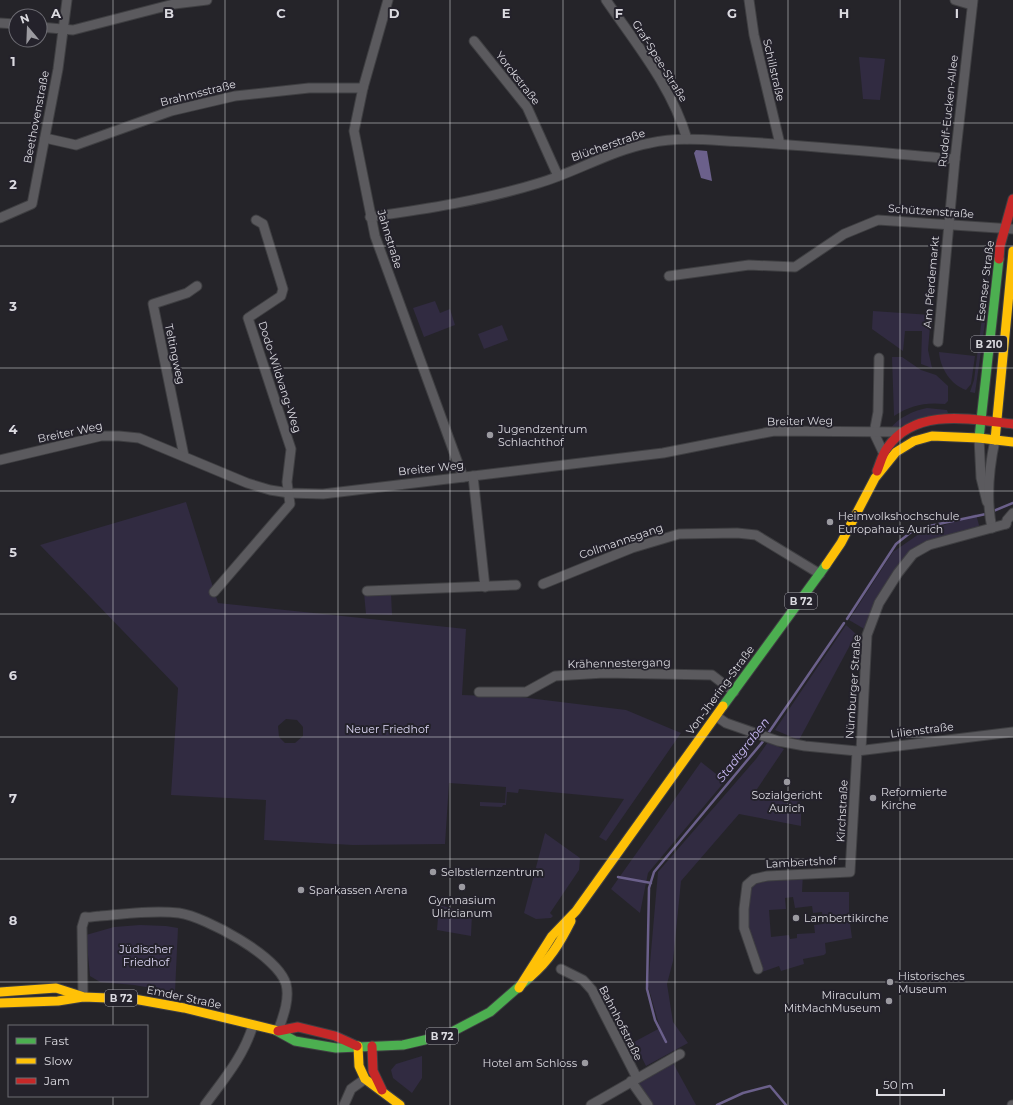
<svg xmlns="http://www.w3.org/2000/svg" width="1013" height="1105" viewBox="0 0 1013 1105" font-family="Montserrat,sans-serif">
	<rect width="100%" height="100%" fill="#252429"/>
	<g fill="#312b41" fill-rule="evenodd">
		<path d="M859,57L885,59L880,100L863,99Z"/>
		<path d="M992,240L993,254L988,277L986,316L975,393L970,392L974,380Z"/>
		<path d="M435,301L440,313L450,309L455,325L424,337L413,308Z"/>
		<path d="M873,311L931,315L928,350L932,368L921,364L922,331H905L903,351L872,329Z"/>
		<path d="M502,325L508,340L484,349L478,334Z"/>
		<path d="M939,352L975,356L971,384L966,390C951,385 940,368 939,352Z"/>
		<path d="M892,357H902L921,370L936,375L948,386V401L945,404C925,402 911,405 894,416Z"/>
		<path d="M927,408L947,410L948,413L890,429C899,417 913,411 927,408Z"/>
		<path d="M186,502L218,603L466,629L462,695L520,697L626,710L681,733L606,841L599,837L624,799L519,789L518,793L507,792L506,805H503L502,807L480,806V802L505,803L506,787L449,783L445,844L353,845L264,840L266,800L171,795L178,688L40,545ZM286,719L297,720L303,727V736L295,743H285L279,737L278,726Z"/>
		<path d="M976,514L980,529L910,553L866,630L849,620L893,552L919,534Z"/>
		<path d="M364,593H391L392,615L366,614Z"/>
		<path d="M846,625L856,634L799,740L775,730Z"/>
		<path d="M768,742L784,749L755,792L801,802V826L739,814L681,881L673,961L667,984L673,1022L688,1043L646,1066L634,1042L660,1028L648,986L658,872L756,759Z"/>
		<path d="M701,762L725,781L648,873L640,913L611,889Z"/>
		<path d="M545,833L580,858L579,870L550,913L553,916L551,918L536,919L524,913Z"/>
		<path d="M803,873L802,892H849V916L852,938L825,943L826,953L824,955L803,959L804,964L781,971L779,966L759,973L744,928L750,882ZM793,897L795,908L812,906L813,913L822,912L823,924L814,925L815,933L797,934V938L790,939L789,935L771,937L769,910L786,909L785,898Z"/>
		<path d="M439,905L472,914L471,936L437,930Z"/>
		<path d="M140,925L166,926L178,928L175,992L134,985L100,982L90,976L86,935L114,927Z"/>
		<path d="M422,1056V1078L412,1093L393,1078L391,1070L396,1064Z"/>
		<path d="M673,1063L696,1105H653L637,1084Z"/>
	</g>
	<path fill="#6b608b" d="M696,150L707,151L712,181L701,178L694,153Z"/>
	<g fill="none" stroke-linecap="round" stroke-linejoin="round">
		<g stroke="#6b608b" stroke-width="2.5">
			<path d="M847,619L896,544L915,529L986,514L1013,503"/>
			<path d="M767,735L844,623"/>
			<path d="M618,877L651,883"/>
			<path d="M666,1042L655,1020L647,989L649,888L654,872L765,739"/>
			<path d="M717,1105L743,1093L770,1086L786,1105"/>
		</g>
		<defs>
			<g id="street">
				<path d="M388,0L363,88L354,131L375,236L463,477"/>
				<path d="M606,0C636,44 672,87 687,139"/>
				<path d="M749,0L754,35L780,144"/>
				<path d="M955,0L972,5"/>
				<path d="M0,23L16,24"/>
				<path d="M40,27L73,30L174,4L207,0"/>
				<path d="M474,41L527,107L558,176"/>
				<path d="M45,138L76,145L171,111L235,96L309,88H363"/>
				<path d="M370,217C427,209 484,200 539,183C576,172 612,150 650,143C682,136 715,141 746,142C816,146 885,153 955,159"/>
				<path d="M0,218L32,204L58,69L67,0"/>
				<path d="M669,276L749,265L795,267L844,234L878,220L1013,229"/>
				<path d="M938,342L955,159L973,0"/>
				<path d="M879,358L878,412L874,433L883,452"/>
				<path d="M979,438L981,478L987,502"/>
				<path d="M184,456L153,304L187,293L197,286"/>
				<path d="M0,460L101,436H119L139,438L247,483L270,490L289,493L323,494L663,453L774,431L899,432"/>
				<path d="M473,476L485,587"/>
				<path d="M1006,524L1007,520L1013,513"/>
				<path d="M992,528C986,500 989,468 995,440"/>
				<path d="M543,584L632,548L679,534L737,533L756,535L820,574"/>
				<path d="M367,591L516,585"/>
				<path d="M214,592L290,504L287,482L291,449L248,318L281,296L283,289L263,224L256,220"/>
				<path d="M479,692H526L555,676L604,673L712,675L734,692"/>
				<path d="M716,716L726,723L778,741L805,746L857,751L1013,732"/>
				<path d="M861,750L867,635L879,603L898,573L913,554L929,545L1006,524"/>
				<path d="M561,969L583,980L592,990L637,1078"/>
				<path d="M758,969L744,928V909L747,885L754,879L767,876L850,872L857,751"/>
				<path d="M83,997L82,927L85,917C90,918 95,916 100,916C126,914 153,910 179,913C206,917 278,956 286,984C290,999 283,1017 278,1031"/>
				<path d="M631,1081L648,1105"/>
				<path d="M205,1105C224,1079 244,1056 253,1025"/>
				<path d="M344,1105L351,1089L365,1079"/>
				<path d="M591,1105L680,1054"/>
				<path d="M1012,1105H1013"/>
			</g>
			<g id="fast">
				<path d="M979,438L999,259"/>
				<path d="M723,706L826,565"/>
				<path d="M275,1030L295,1041L336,1048L403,1045L446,1035L490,1012L530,977"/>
			</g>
			<g id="slow">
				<path d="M995,440L1013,251"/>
				<path d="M826,565L841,543L875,478L896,452L914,441L932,436L979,438L1013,442"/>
				<path d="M530,977C549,961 560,943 571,921"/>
				<path d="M519,988L552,936L576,911L723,706"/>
				<path d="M0,992L56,988L81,996"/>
				<path d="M0,1003L58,1001L83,997L134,999L184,1008L275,1030"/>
				<path d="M358,1046L359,1066L365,1079L400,1105"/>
			</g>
			<g id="jam">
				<path d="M999,259L1000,246L1013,199"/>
				<path d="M877,471C880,464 882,455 887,448C915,407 970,419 1013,424"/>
				<path d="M278,1031L298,1027L335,1036L357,1046"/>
				<path d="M372,1046L373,1071L382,1090"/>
			</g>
		</defs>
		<use href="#street" stroke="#3f3f42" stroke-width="11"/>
		<use href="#fast" stroke="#3f3f42" stroke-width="11"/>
		<use href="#slow" stroke="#3f3f42" stroke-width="11"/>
		<use href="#jam" stroke="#3f3f42" stroke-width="11"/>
		<use href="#street" stroke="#5b5a5e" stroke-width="9"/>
		<use href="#fast" stroke="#4caf50" stroke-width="9"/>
		<use href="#slow" stroke="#ffc107" stroke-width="9"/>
		<use href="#jam" stroke="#c62828" stroke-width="9"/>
	</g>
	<path fill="none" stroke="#dbdae0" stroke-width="1" stroke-opacity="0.55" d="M113,0V1026M225,0V1105M338,0V1105M450,0V1105M563,0V1105M675,0V1105M788,0V1105M900,0V1105M0,123H1013M0,246H1013M0,368H1013M0,491H1013M0,614H1013M0,737H1013M0,859H1013M0,982H1013M113,1096V1105"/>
	<g fill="#9b9aa0" stroke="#24222b" stroke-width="1.5">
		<circle cx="490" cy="435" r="4"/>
		<circle cx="830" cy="522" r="4"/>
		<circle cx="787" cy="782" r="4"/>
		<circle cx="873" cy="798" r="4"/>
		<circle cx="433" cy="872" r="4"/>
		<circle cx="462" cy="887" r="4"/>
		<circle cx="301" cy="890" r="4"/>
		<circle cx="796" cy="918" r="4"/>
		<circle cx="890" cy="982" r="4"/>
		<circle cx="889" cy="1001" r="4"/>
		<circle cx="585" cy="1063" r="4"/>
	</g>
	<g text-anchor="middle" stroke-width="4" stroke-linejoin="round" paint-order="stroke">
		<g fill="#24222b" stroke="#a4a3aa" stroke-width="1">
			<rect x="971" y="336" width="36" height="16" rx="3"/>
			<rect x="785" y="593" width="32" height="16" rx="3"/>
			<rect x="105" y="990" width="32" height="16" rx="3"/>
			<rect x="426" y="1028" width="32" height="16" rx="3"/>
		</g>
		<g font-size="10" font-weight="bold" fill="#dbdae0">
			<text x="989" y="348">B 210</text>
			<text x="801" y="605">B 72</text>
			<text x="121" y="1002">B 72</text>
			<text x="442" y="1040">B 72</text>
		</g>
		<g font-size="11" fill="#dbdae0" stroke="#24222b">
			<text transform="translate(660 61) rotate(58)" y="4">Graf-Spee-Straße</text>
			<text transform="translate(774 70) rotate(77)" y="4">Schillstraße</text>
			<text transform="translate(518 78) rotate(52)" y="4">Yorckstraße</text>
			<text transform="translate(198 93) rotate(-14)" y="4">Brahmsstraße</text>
			<text transform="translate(948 111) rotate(-84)" y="4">Rudolf-Eucken-Allee</text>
			<text transform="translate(36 117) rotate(-79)" y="4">Beethovenstraße</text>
			<text transform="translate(608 145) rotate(-19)" y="4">Blücherstraße</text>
			<text transform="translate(931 211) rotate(4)" y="4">Schützenstraße</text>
			<text transform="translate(390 239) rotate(73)" y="4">Jahnstraße</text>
			<text transform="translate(985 281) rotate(-83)" y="4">Esenser Straße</text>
			<text transform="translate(931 282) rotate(-85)" y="4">Am Pferdemarkt</text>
			<text transform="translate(175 354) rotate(78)" y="4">Teltingweg</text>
			<text transform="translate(280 377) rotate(72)" y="4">Dodo-Wildvang-Weg</text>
			<text transform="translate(800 421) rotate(-1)" y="4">Breiter Weg</text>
			<text transform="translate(70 432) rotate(-12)" y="4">Breiter Weg</text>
			<text transform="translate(431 468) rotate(-6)" y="4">Breiter Weg</text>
			<text transform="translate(621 541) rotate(-19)" y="4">Collmannsgang</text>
			<text transform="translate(619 663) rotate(-1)" y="4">Krähennestergang</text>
			<text transform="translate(853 687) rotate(-86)" y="4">Nürnburger Straße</text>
			<text transform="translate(720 690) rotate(-54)" y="4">Von-Jhering-Straße</text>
			<text transform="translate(922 730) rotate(-7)" y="4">Lilienstraße</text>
			<text transform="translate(842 811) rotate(-87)" y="4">Kirchstraße</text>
			<text transform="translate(801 862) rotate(-3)" y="4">Lambertshof</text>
			<text transform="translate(184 997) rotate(12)" y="4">Emder Straße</text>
			<text transform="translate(621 1023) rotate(63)" y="4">Bahnhofstraße</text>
		</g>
		<g font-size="11" fill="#dbdae0" stroke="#24222b" text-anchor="start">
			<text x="498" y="433">Jugendzentrum<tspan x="498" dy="13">Schlachthof</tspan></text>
			<text x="838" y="520">Heimvolkshochschule<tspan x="838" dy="13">Europahaus Aurich</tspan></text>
			<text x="881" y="796">Reformierte<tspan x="881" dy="13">Kirche</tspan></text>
			<text x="787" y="799" text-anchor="middle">Sozialgericht<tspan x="787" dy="13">Aurich</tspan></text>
			<text x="441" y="876">Selbstlernzentrum</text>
			<text x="309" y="894">Sparkassen Arena</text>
			<text x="462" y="904" text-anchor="middle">Gymnasium<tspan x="462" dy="13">Ulricianum</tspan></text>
			<text x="804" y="922">Lambertikirche</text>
			<text x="898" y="980">Historisches<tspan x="898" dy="13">Museum</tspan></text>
			<text x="881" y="999" text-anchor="end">Miraculum<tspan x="881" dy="13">MitMachMuseum</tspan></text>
			<text x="577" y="1067" text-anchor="end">Hotel am Schloss</text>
		</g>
		<g font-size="11" fill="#ded8f6" stroke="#24222b">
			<text x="387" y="733">Neuer Friedhof</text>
			<text x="146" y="953">Jüdischer<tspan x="146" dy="13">Friedhof</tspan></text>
		</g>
		<g font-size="12" font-style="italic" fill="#c8b9f4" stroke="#24222b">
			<text transform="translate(743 750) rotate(-52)" y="4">Stadtgraben</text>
		</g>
	</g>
	<g font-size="13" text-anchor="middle" font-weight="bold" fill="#dbdae0" stroke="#24222b" stroke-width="4" stroke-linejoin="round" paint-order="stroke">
		<text x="56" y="18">A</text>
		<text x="169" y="18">B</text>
		<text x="281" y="18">C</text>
		<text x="394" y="18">D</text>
		<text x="506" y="18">E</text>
		<text x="619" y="18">F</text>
		<text x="732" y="18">G</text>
		<text x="844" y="18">H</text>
		<text x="957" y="18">I</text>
		<text x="13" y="66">1</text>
		<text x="13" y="189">2</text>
		<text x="13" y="311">3</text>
		<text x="13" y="434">4</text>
		<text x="13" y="557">5</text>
		<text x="13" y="680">6</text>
		<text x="13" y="803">7</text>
		<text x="13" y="925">8</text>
	</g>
	<rect x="8" y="1025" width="140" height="72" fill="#24222b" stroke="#6d6c73"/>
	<rect x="16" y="1038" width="20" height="6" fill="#4caf50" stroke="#6d6c73"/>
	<text x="44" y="1045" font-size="12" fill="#dbdae0">Fast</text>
	<rect x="16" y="1058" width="20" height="6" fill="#ffc107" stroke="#6d6c73"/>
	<text x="44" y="1065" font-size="12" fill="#dbdae0">Slow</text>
	<rect x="16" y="1078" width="20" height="6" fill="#c62828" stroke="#6d6c73"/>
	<text x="44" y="1085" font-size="12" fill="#dbdae0">Jam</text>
	<g transform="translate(28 28) rotate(341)"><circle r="19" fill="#24222b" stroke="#6d6c73"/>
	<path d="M0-3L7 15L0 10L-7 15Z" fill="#9b9aa0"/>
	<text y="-6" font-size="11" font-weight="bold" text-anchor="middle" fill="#dbdae0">N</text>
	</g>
	<path d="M877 1089v6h67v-6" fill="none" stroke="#dbdae0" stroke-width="2"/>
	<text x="883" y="1089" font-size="12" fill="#dbdae0" stroke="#24222b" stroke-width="3" paint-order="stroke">50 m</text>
</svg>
